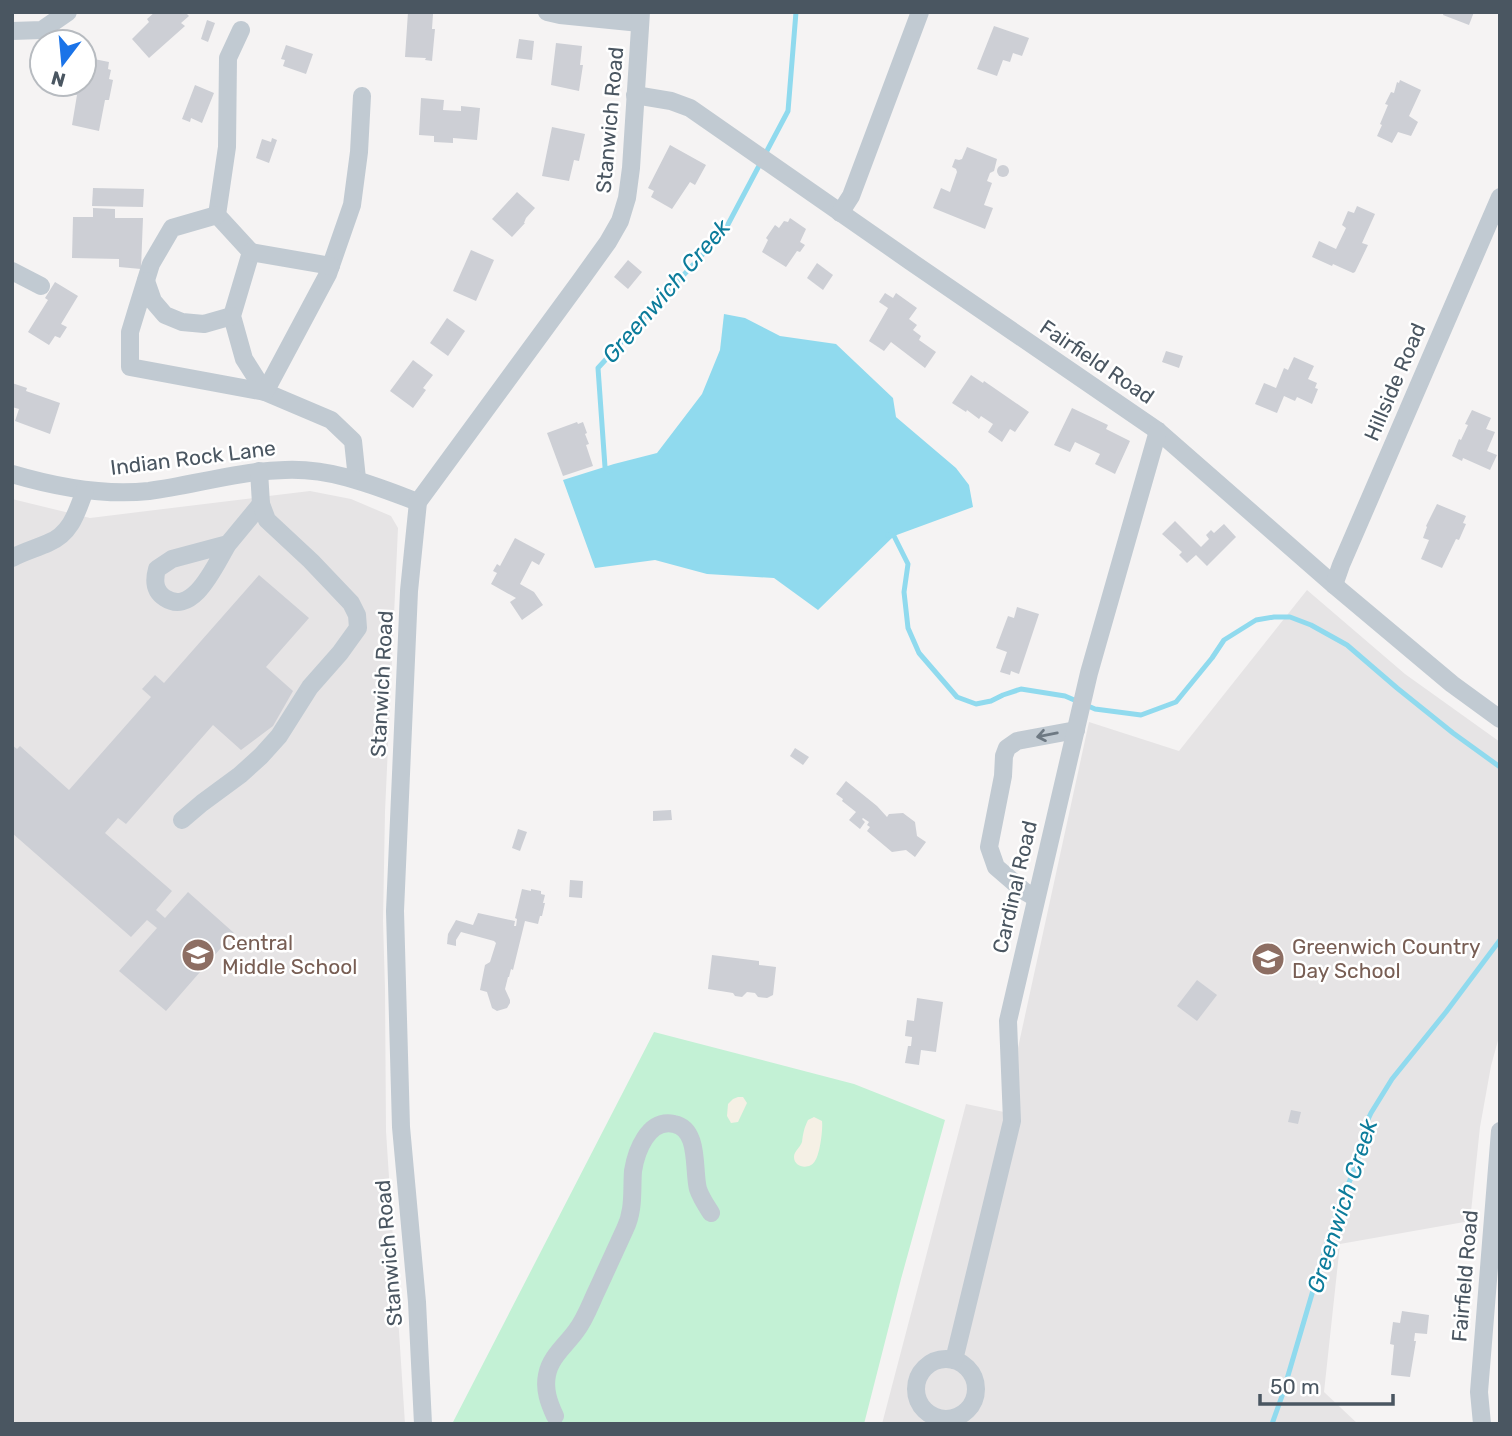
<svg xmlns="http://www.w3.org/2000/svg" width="1512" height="1436" viewBox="0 0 1512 1436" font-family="Rubik,sans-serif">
	<rect width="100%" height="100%" fill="#f5f3f3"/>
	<g fill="#e6e4e5">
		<path d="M310,491L351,499L391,516L398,528L385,812L383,921L385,989L386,1131L405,1424H12V499L90,518Z"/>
		<path d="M1307,590L1405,674L1500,742V1033L1491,1066L1480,1127L1470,1221L1340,1244L1324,1392L1358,1424H882L966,1104L1004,1112L1089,722L1179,751Z"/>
	</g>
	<path fill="#c3f1d5" d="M654,1032L854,1084L945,1120L901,1279L864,1424H452Z"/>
	<g fill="#f5f0e5">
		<path d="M738,1097H743L747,1103L738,1122L731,1123L727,1116L728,1104L733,1099Z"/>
		<path d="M814,1117L822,1121C823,1130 820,1154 815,1161C810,1170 794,1168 794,1157C794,1151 800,1148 802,1142C803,1134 804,1128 808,1120Z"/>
	</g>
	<path fill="#90daee" d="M724,314L745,318L780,336L836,344L893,398L896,417L956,468L969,485L973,507L894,536L818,610L774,578L707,574L655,560L595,568L563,480L614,464L657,453L702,394L720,350Z"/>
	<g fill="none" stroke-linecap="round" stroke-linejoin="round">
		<g stroke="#90daee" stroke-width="5">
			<path d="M610,471L605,467L598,368L725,230L788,111L796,12"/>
			<path d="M888,535L894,536L908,564L904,592L908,628L919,653L957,697L976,704L991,701L1003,695L1021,689L1065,696L1095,709L1141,715L1176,702L1212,658L1224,640L1256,620L1274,617H1290L1311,625L1347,645L1397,688L1453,733L1500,767"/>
			<path d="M1272,1424L1282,1396L1329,1236L1359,1156L1364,1128L1371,1113L1392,1079L1446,1012L1500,940"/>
		</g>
	</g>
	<g fill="#cdcfd5">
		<path d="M155,12H185L189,16L181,23L185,26L149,58L132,39L149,22L147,19Z"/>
		<path d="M408,12H429V14H433L432,29H435L432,61L425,60L426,58L405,57Z"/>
		<path d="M1444,12H1474L1469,25L1443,15Z"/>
		<path d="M207,20L215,23L208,42L201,39Z"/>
		<path d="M994,26L1029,38L1022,56L1013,53L1010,62L1003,60L997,76L977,69Z"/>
		<path d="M519,39L534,41L532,60L516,58Z"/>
		<path d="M556,43L582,46L580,65H583L579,91L551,85Z"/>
		<path d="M286,45L313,54L306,74L283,66L285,60L281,59Z"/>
		<path d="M84,57L109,62L108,69L111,70L109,79L113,80L109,100H105L99,131L72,125L77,95L72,94L74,84H84Z"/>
		<path d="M1400,80L1421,90L1409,116L1418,122L1411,136L1398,132L1392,143L1377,136L1382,125L1380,124L1388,105L1385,104L1391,92L1394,93L1397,82L1399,83Z"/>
		<path d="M195,85L214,93L202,123L191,118L190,122L182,119Z"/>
		<path d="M421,98L444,100L443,110L461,111V106L480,108L477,140L453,138V143L434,142V136L419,135Z"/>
		<path d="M552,127L585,134L579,161L574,160L569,181L542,176Z"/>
		<path d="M272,138L277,140L269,163L256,158L262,139L271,142Z"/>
		<path d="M670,145L706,165L695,185L690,182L672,209L651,197L654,191L648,188Z"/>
		<path d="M967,147L997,159L994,171L990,173L987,181L992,183L984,205L993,208L985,229L933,208L941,188L950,192L957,172L956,169L952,167L955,159L959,160L962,159Z"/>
		<circle cx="1003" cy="171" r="6"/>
		<path d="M93,188L144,189L143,207L92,206Z"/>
		<path d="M517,192L535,208L526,218L524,223H525L512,237L492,219Z"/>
		<path d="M1357,206L1375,214L1362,243L1368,245L1355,272L1353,273L1333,264L1332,266L1312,257L1319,241L1336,249L1346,228L1342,225L1348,211L1354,213Z"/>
		<path d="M93,208L115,209V218H143L141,269L119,267V259L72,258L73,217H93Z"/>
		<path d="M790,218L806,229L800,242L805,245L800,252L797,251L786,267L762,252L768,240L766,238L775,225L779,228L784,221L788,222Z"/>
		<path d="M471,250L494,260L476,301L453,291Z"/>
		<path d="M628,260L642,272L628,289L614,277Z"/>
		<path d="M817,263L833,275L823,290L807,278Z"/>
		<path d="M55,282L78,296L61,324L67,327L60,338L55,336L49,345L28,332L48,300L45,298Z"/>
		<path d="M885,293L893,298L896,293L917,308L909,319L917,325L913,330L921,336L919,340L936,352L925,368L891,342L884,351L869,341L888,308L879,302Z"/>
		<path d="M447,318L465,331L448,356L430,343Z"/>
		<path d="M1166,351L1183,356L1179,368L1162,362Z"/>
		<path d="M1294,357L1314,366L1308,379L1317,383L1315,388L1318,389L1312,404L1297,397L1295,401L1284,396L1277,413L1255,404L1264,383L1276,388L1284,368L1288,370Z"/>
		<path d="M413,360L433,375L423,388L426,390L413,408L390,391Z"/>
		<path d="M971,375L983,383L984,381L1029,412L1015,432L1010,429L1002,442L988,432L993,424L981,416L979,419L967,410L966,412L952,403Z"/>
		<path d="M12,383L27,388L26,391L60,403L50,434L15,421L19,409L12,407Z"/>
		<path d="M1072,408L1108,425L1106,429L1130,441L1115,474L1095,464L1100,454L1075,442L1070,452L1054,445Z"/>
		<path d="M1472,410L1491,418L1486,429L1495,432L1487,451L1497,455L1490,470L1463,458L1462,461L1452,456L1459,439L1461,440L1468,425L1465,424Z"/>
		<path d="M577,422L578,424L583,422L587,433L585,434L589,444L586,445L593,466L563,476L547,433Z"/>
		<path d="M1437,504L1466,516L1463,523L1466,524L1459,540L1456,539L1442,568L1421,559L1429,540L1423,538L1427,527L1426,526Z"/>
		<path d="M1175,521L1201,547L1209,539L1206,535L1211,530L1214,533L1224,524L1236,537L1207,566L1196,555L1187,563L1179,555L1182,552L1162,534Z"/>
		<path d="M515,538L545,554L539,565L532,561L520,584L534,592L543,605L522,620L510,602L516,598L491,584L497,573L493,571L497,564L500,566Z"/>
		<path d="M259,575L309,618L266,667L293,691L273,726L241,750L213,725L126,824L118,818L105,833L172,891L156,910L165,918L188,892L234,933L166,1011L119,971L157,928L147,920L131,937L12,833V745L17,749L20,746L69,790L151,697L142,689L155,675L164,683Z"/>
		<path d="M1017,607L1039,614L1019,674L1011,671L1010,675L1000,672L1007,652L996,648L1008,616L1014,618Z"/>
		<path d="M795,748L809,757L803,765L790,756Z"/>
		<path d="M846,781L877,806L887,817L889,814L903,813L915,822L917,836L926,842L915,857L906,850L892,852L867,831L870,827L867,825L869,822L863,818L862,819L865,822L860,829L849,820L856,812L842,801L843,799L836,794Z"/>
		<path d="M671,810L672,820L653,821V811Z"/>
		<path d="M518,829L527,832L520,851L512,848Z"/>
		<path d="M570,880L583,881L582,898L569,897Z"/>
		<path d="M522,889L531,891V889L541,891V894L545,895L543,903H545L542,916H540L538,924L525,921L513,970L511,969L509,977H508L505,989L510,1000V1003L507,1008L497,1011L492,1008L487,992L480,990L485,965L490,962L496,943L494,941L461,932L456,940V946L447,944L448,934L456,920L473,925L478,913L515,921L514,926H516L517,919L515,918Z"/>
		<path d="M712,955L759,961V965L776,967L773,995L767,998L758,997L755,993L747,992L742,997L735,996L733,993L708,989Z"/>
		<path d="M1197,980L1217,995L1197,1021L1177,1006Z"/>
		<path d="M917,998L943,1002L936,1052L921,1050L919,1065L905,1063L908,1046H911L912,1037L905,1036L907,1020L914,1021Z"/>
		<path d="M1291,1110L1301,1112L1298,1124L1288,1122Z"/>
		<path d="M1402,1311L1429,1315L1427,1334L1415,1333L1414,1341H1416L1410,1377L1391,1375L1394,1345L1390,1344L1393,1322L1400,1323Z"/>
	</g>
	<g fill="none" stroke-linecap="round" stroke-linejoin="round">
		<g stroke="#c1cad2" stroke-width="18">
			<path d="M547,12L560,15L640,23"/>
			<path d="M241,30L228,58L227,147L217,215L251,252L232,316L244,359L265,392L331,420L353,441L357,479"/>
			<path d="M12,31L42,30L68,12"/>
			<path d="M635,95L671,101L690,108L910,261L1158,431L1334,585L1452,684L1500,719"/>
			<path d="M840,213L851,196L920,12"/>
			<path d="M217,215L172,228L151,264L137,309L130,332V367L265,392L328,274L352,205L359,152L362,96"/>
			<path d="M251,252L331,266"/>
			<path d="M12,271L41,286"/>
			<path d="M146,281L153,301L165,315L182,322L204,324L232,316"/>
			<path d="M12,474C56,487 103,496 149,491C194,485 239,471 285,470C333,468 375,486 418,502"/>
			<path d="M228,544C216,563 194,617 165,598C154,591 154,580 157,569L172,559L228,544L261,504"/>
			<path d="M12,558C23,552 37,548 48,543C71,534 77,512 85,490"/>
			<path d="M1334,585L1341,565L1500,197"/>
			<path d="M182,820L202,803L240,775L261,756L279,736L310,687L340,653L358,628L357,615L351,603L311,561L267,520L261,504L259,471"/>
			<path d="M1036,898L1024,891L996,867L989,847L1003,776L1004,756L1007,748L1017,741L1076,730"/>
			<circle cx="946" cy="1389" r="30"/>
			<path d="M954,1360L1012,1121L1008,1021L1089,673L1158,431"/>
			<path d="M555,1416C549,1403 544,1390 547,1375C550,1357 566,1345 576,1331C586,1318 591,1302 598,1288C607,1268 616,1249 625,1229C628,1223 630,1216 631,1209C633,1197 632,1184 633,1171C636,1152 648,1118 674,1124C700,1129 693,1170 698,1189C701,1198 706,1205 711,1213"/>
			<path d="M423,1424L417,1302L401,1127L395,911L409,591L418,502L580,281L608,242L620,221L627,198L631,168L641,12"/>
			<path d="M1482,1424L1479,1392L1500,1131"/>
		</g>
	</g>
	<defs><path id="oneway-shaft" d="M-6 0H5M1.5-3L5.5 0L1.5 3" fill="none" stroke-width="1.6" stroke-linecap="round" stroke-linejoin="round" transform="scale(1.75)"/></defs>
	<use stroke="#6e7983" href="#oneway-shaft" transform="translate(1047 735) rotate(169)"/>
	<defs>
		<symbol id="school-disc" viewBox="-11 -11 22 22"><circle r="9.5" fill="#8d6e63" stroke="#fff"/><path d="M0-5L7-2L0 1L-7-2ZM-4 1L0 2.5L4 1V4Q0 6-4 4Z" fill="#fff"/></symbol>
	</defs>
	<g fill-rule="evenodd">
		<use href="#school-disc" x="179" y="936" width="38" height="38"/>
		<use href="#school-disc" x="1249" y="940" width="38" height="38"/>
	</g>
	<g text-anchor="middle" stroke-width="5" stroke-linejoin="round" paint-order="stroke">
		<g font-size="21" fill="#4a5661" stroke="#fff">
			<text transform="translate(610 120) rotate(-85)" y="7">Stanwich Road</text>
			<text transform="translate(1097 362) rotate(34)" y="7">Fairfield Road</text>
			<text transform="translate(1395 382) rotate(-67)" y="7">Hillside Road</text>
			<text transform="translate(193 458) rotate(-7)" y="7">Indian Rock Lane</text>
			<text transform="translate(382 684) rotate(-87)" y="7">Stanwich Road</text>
			<text transform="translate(1015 887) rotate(-77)" y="7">Cardinal Road</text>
			<text transform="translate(389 1253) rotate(-95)" y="7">Stanwich Road</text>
			<text transform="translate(1465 1276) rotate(-85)" y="7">Fairfield Road</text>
		</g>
		<g font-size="21" fill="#785e54" stroke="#fff" text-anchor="start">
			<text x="222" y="950">Central<tspan x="222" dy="24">Middle School</tspan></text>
			<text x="1292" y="954">Greenwich Country<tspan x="1292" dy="24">Day School</tspan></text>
		</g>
		<g font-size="23" font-style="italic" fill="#0c7c9b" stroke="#fff">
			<text transform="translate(666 291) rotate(-49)" y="8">Greenwich Creek</text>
			<text transform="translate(1342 1206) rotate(-72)" y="8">Greenwich Creek</text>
		</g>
	</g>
	<rect width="1512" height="1436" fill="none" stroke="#4a5661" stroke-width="28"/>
	<g transform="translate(63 63) rotate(196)"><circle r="33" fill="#ffffff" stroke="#b7bbc0" stroke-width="2"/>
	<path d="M0-5L12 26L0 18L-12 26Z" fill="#1a73e8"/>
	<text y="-10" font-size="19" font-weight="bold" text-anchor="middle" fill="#4a5661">N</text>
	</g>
	<path d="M1260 1394v10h133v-10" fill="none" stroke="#4a5661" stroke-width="3.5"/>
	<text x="1270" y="1394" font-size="21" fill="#4a5661" stroke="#ffffff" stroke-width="5" paint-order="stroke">50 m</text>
</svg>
